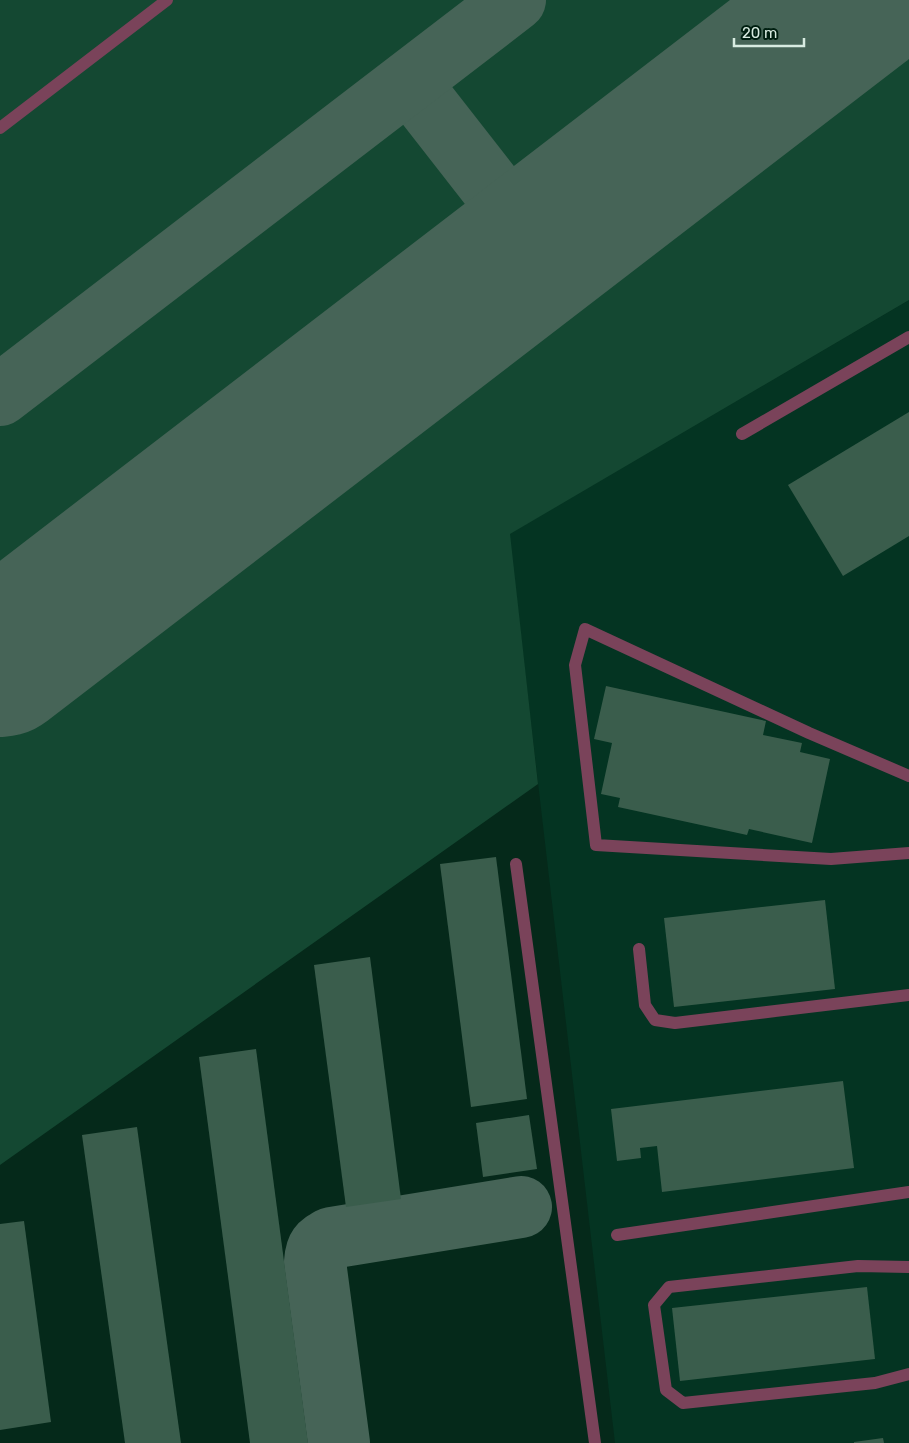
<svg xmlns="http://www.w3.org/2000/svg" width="909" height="1443" viewBox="0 0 909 1443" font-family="Rubik,sans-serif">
	<rect width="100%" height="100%" fill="#05291a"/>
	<path fill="#043422" d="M909,300V1443H615L509,534Z"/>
	<path fill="#144832" d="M0,0H909V300L510,534L538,784L0,1165Z"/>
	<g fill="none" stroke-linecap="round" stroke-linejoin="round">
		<g stroke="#466457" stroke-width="62">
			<path d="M409,82L537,246"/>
			<path d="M0,395L515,0"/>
			<path d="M339,1443L315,1262C316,1247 319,1245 331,1238L521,1207"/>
		</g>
		<path stroke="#466457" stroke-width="156" d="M0,659L858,0"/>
	</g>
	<g fill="#3a5d4c">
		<path d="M909,412V536L843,576L788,485Z"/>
		<path d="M606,686L766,721L763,735L802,743L800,752L830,759L812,843L749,829L747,835L618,807L620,798L601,794L612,743L594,739Z"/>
		<path d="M496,857L527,1099L471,1107L440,864Z"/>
		<path d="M825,900L835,989L674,1007L664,918Z"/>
		<path d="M370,957L401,1199L346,1207L314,965Z"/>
		<path d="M256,1049L308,1443H250L199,1057Z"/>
		<path d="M843,1081L854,1168L662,1192L657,1146L640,1148L641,1158L617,1161L611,1109Z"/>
		<path d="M529,1115L537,1169L483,1177L476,1123Z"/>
		<path d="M137,1127L181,1443H125L82,1135Z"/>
		<path d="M24,1221L51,1422L0,1430V1224Z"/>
		<path d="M867,1287L875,1359L680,1381L672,1308Z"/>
		<path d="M883,1438L884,1443H854V1442Z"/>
	</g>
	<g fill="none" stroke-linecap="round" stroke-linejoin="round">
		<g stroke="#7a435a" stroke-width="12">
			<path d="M0,128L167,0"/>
			<path d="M742,434L909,337"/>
			<path d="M909,776L809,733L585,629L575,665L596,845L831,859L909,853"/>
			<path d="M516,864L595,1443"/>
			<path d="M639,949L645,1005L655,1020L675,1023L909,995"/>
			<path d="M617,1235L909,1192"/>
			<path d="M909,1267L858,1266L669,1287L654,1305L666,1390L683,1403L875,1383L909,1374"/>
		</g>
	</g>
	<path d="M734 38v8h70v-8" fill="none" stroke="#d8ebe1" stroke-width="2.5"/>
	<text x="742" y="38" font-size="15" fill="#d8ebe1" stroke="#001f11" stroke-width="4" paint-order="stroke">20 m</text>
</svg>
